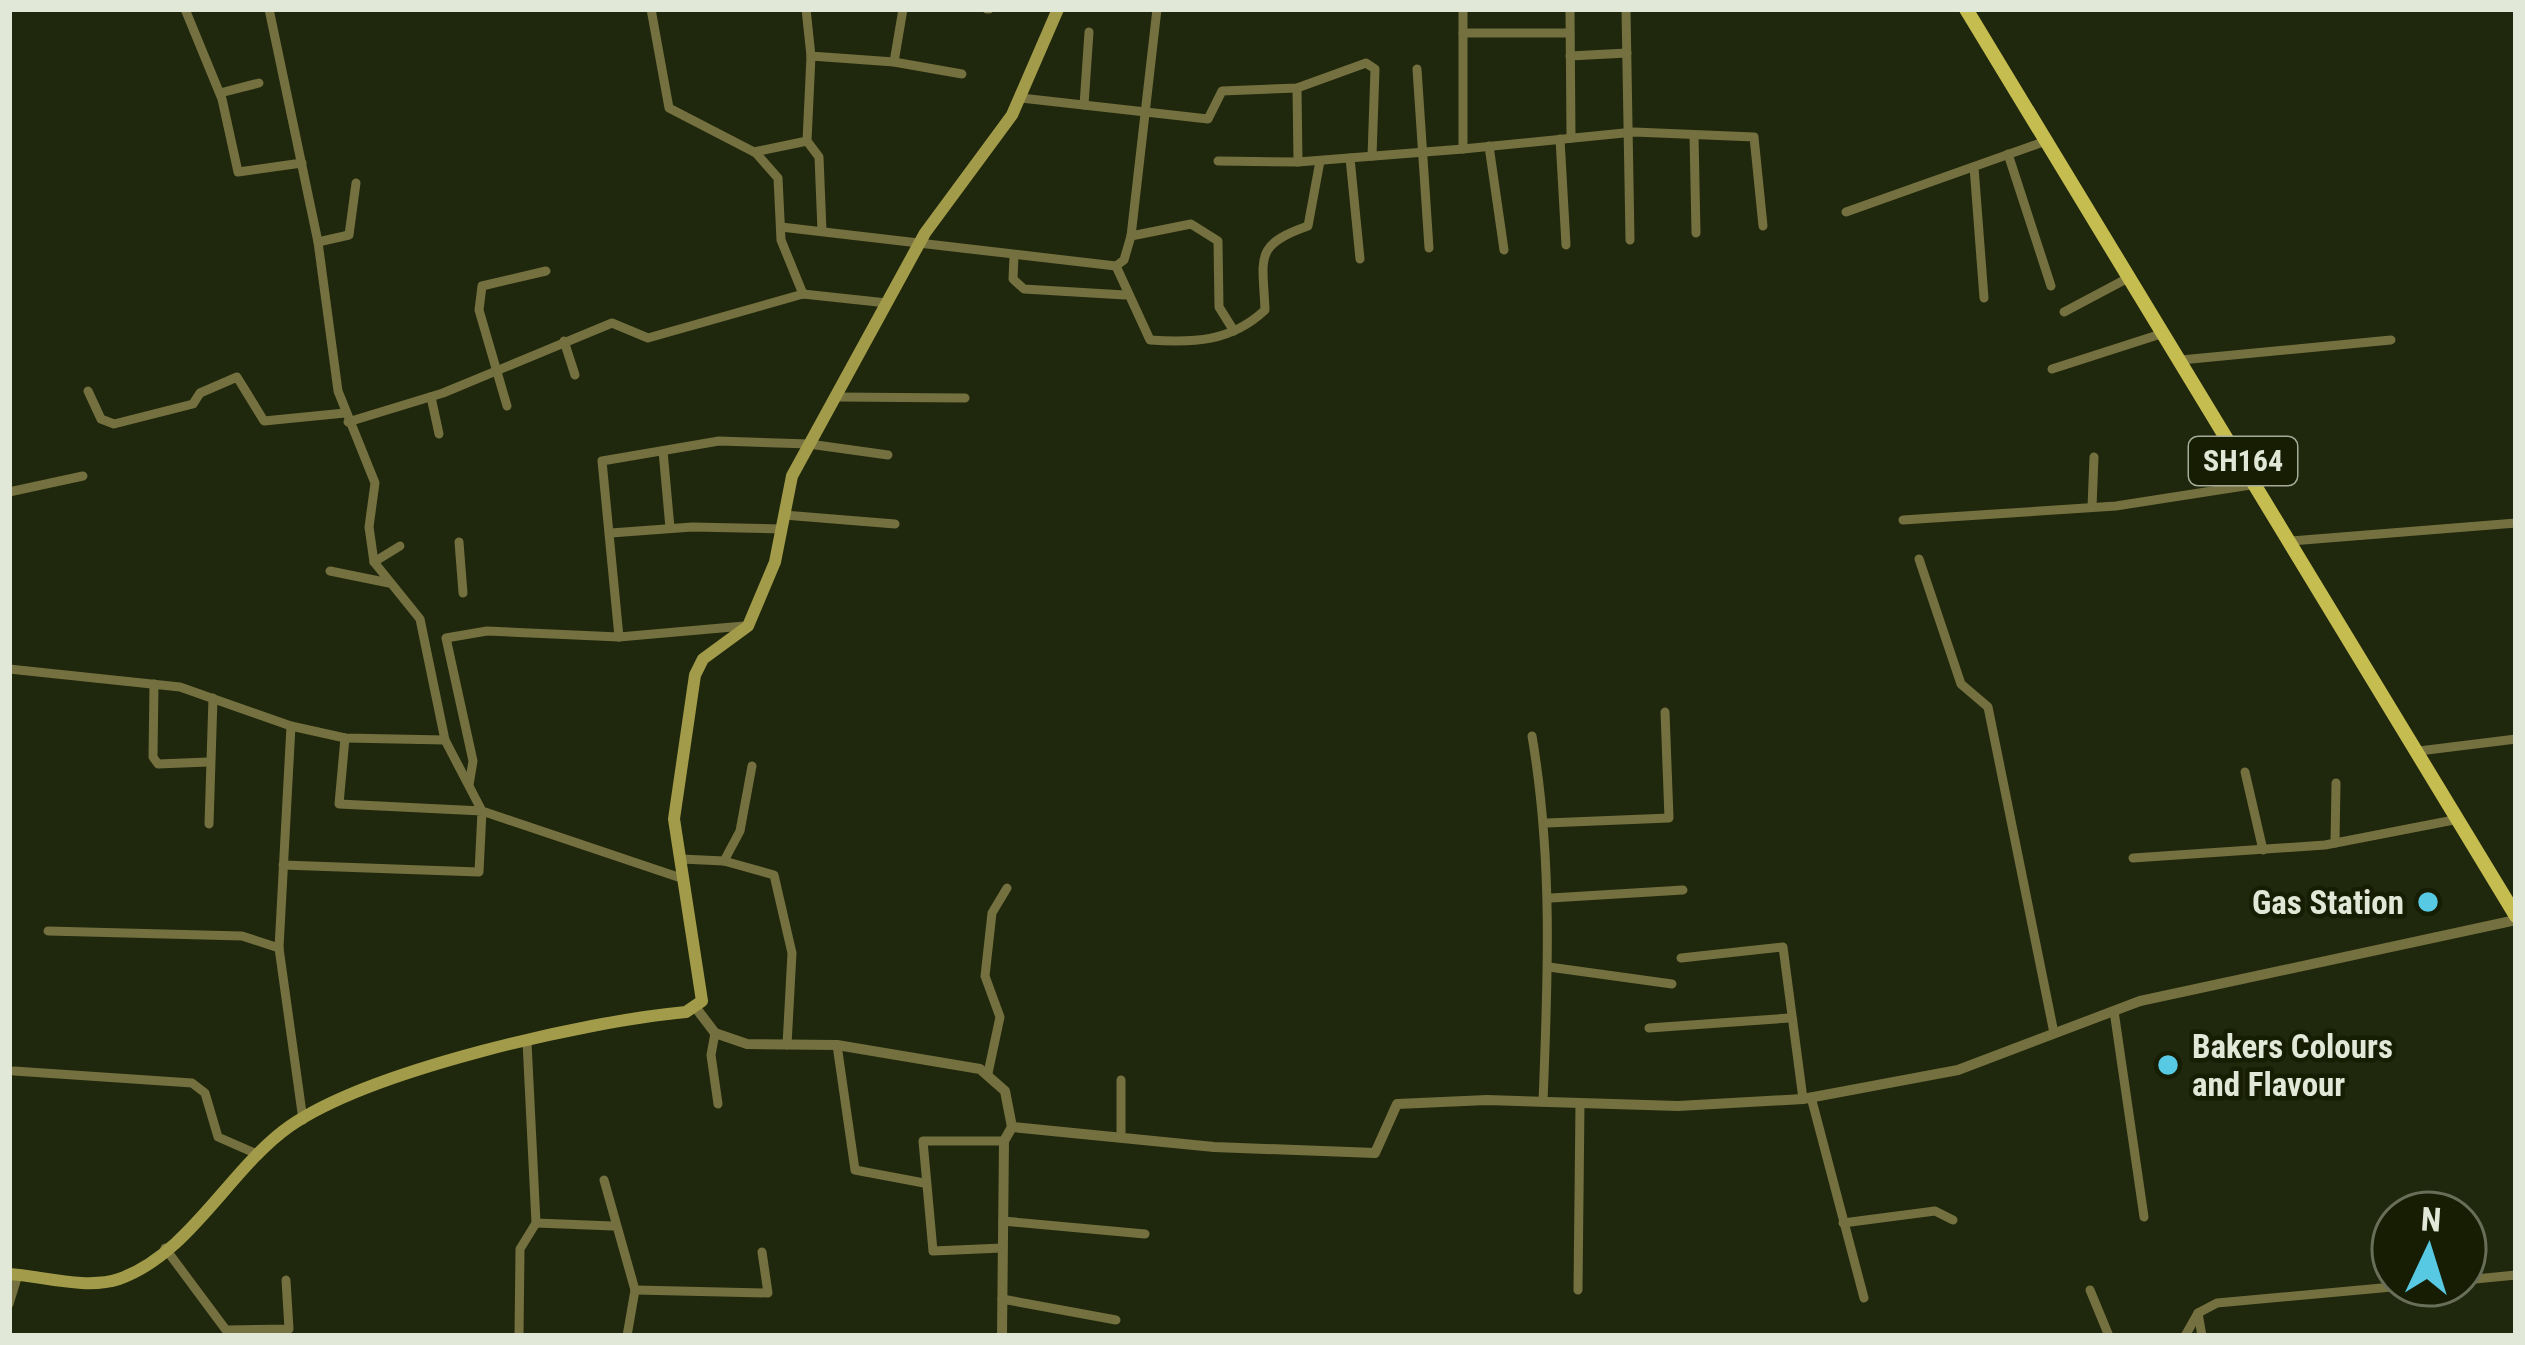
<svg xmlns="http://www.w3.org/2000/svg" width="2525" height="1345" viewBox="0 0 2525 1345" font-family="'Roboto Condensed',sans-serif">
	<rect width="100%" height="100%" fill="#1f270c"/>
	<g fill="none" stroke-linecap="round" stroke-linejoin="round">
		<g stroke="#74703f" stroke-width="9">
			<path d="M185,9L222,99L238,172L302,163"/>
			<path d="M269,9L318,242L338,391L375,483L369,527L374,562L420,619L445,740L482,811L684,879"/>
			<path d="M651,9L669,108L756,153L778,178L781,240L803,294"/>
			<path d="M806,9L811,56L894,62L903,9"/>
			<path d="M987,9H989"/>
			<path d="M1463,9V149L1634,132L1754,137L1763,226"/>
			<path d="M1570,9L1571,138"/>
			<path d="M1626,9L1630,240"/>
			<path d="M1463,33H1570"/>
			<path d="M811,56L807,141L819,157L822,231"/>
			<path d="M1570,56L1627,53"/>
			<path d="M894,62L962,74"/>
			<path d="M1417,69L1429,248"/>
			<path d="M1297,88L1298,162"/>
			<path d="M220,93L259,83"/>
			<path d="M1021,98L1208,119L1222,91L1297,88L1366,63L1375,69L1372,156"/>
			<path d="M1084,105L1089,32"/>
			<path d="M1694,135L1696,233"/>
			<path d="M1560,139L1566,245"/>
			<path d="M1489,146L1504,250"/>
			<path d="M754,152L807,141"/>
			<path d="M2008,154L2051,286"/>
			<path d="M1350,158L1360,259"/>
			<path d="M1218,161L1298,162L1463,149"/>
			<path d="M1974,167L1984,298"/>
			<path d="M1846,212L2046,141"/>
			<path d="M781,227L1116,266L1124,260L1131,236L1157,9"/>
			<path d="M1131,236L1191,224L1218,241L1219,307L1234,331"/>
			<path d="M318,242L349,235L356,183"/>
			<path d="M1014,256L1013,279L1024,289L1125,295"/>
			<path d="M1116,266L1150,340C1193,343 1231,342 1265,310C1263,258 1253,245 1308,226L1320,161"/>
			<path d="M2064,312L2130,277"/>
			<path d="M564,341L575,375"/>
			<path d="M2181,360L2391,340"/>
			<path d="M2052,369L2164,333"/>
			<path d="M88,391L101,419L114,424L193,404L200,393L237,377L264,421L345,413"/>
			<path d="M431,397L439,434"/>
			<path d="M836,397L965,398"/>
			<path d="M507,406L479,310L482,286L546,271"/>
			<path d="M348,422L443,393L612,323L648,338L803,294L887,303"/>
			<path d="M663,451L670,528"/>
			<path d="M9,492L83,476"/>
			<path d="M2092,507L2094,457"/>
			<path d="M784,515L895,524"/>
			<path d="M1903,520L2116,506L2257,484"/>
			<path d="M611,533L692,527L781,529"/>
			<path d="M2291,541L2516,523"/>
			<path d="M459,542L463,593"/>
			<path d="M1919,559L1961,684L1988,707L2054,1033"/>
			<path d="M374,562L400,546"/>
			<path d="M330,571L389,583"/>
			<path d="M619,637L602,461L719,441L809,444L888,455"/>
			<path d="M9,669L180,687L291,726L345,738L445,740"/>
			<path d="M154,684L153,757L158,764L208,762"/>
			<path d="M291,726L279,948L303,1120"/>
			<path d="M1532,736C1553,859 1548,977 1543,1102"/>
			<path d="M2419,751L2516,739"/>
			<path d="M2245,772L2263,850"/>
			<path d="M469,785L473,761L446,638L487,631L619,637L744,626"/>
			<path d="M1547,823L1669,818L1665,712"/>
			<path d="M209,824L213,698"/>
			<path d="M2335,843L2336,783"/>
			<path d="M2133,858L2325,845L2459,819"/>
			<path d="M681,859L724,861L774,875L792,953L787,1045"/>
			<path d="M724,861L740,831L752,766"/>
			<path d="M283,865L479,872L482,811L339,804L345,738"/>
			<path d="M1551,898L1683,890"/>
			<path d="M48,931L242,936L279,948"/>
			<path d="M1681,958L1783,947L1803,1099"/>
			<path d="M1549,967L1672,984"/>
			<path d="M2114,1011L2144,1217"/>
			<path d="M1649,1028L1789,1018"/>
			<path d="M715,1033L711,1055L718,1104"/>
			<path d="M837,1045L855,1170L924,1183"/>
			<path d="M14,1071L192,1083L205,1093L218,1137L259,1155"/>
			<path d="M988,1073L1000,1017L985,976L992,913L1007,888"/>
			<path d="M1811,1097L1864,1298"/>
			<path d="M1121,1138V1080"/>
			<path d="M604,1180L635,1290L627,1336"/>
			<path d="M1003,1221L1145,1234"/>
			<path d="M536,1223L613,1226"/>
			<path d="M1843,1223L1935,1211L1953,1220"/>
			<path d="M165,1248L226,1330L289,1329L286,1280"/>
			<path d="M1002,1248L933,1251L923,1141H1004"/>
			<path d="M2465,1280L2516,1275"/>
			<path d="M635,1290L768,1293L762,1252"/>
			<path d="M1578,1290L1580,1103"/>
			<path d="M2090,1290L2109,1336"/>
			<path d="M1002,1299L1116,1320"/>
			<path d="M9,1304L18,1275"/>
			<path d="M519,1336L520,1249L536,1223L527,1042"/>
			<path d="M2185,1336L2198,1313"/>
			<path d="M2202,1336L2198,1313L2217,1303L2414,1285"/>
		</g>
		<g stroke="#74703f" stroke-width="10">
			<path d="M696,1008L715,1033L747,1044L837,1045L980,1069L1005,1091L1012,1127"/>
			<path d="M1012,1127L1214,1147L1375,1153L1397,1104L1487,1100L1678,1106L1803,1099L1958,1070L2140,1001L2516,920"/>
			<path d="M1002,1336L1004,1141L1012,1127"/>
		</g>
		<path stroke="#a29b49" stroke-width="12" d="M9,1274C42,1276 86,1290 119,1279C190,1254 230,1168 290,1126C371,1070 586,1021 686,1012L702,1001L674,819L695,675L703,659L748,626L775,562L792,476L925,233L1012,115L1058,9"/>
		<path stroke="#c6bd50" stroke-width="14" d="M1966,9L2516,916"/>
	</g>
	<g fill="#58c9e3" stroke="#161d03" stroke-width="4.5">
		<circle cx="2428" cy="902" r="12"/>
		<circle cx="2168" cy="1065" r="12"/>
	</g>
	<g text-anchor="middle" stroke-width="9" stroke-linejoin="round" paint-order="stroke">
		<rect fill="#161d03" stroke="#a5ab98" stroke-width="3" x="2189" y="437" width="108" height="48" rx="9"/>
		<g font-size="30" font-weight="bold" fill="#e2e8d8">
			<text x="2243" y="471">SH164</text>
		</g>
		<g font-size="33" font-weight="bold" fill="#e2e8d8" stroke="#161d03" text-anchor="end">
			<text x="2404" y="914">Gas Station</text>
			<text x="2192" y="1058" text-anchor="start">Bakers Colours<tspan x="2192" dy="38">and Flavour</tspan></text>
		</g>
	</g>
	<rect width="2525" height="1345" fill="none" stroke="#e2e8d8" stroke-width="24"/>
	<g transform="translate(2429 1249) rotate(4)"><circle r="57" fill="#161d03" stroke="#686e58" stroke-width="3"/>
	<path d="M0-9L21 45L0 30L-21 45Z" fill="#58c9e3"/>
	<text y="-18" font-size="33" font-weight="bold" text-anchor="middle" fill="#e2e8d8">N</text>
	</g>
</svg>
